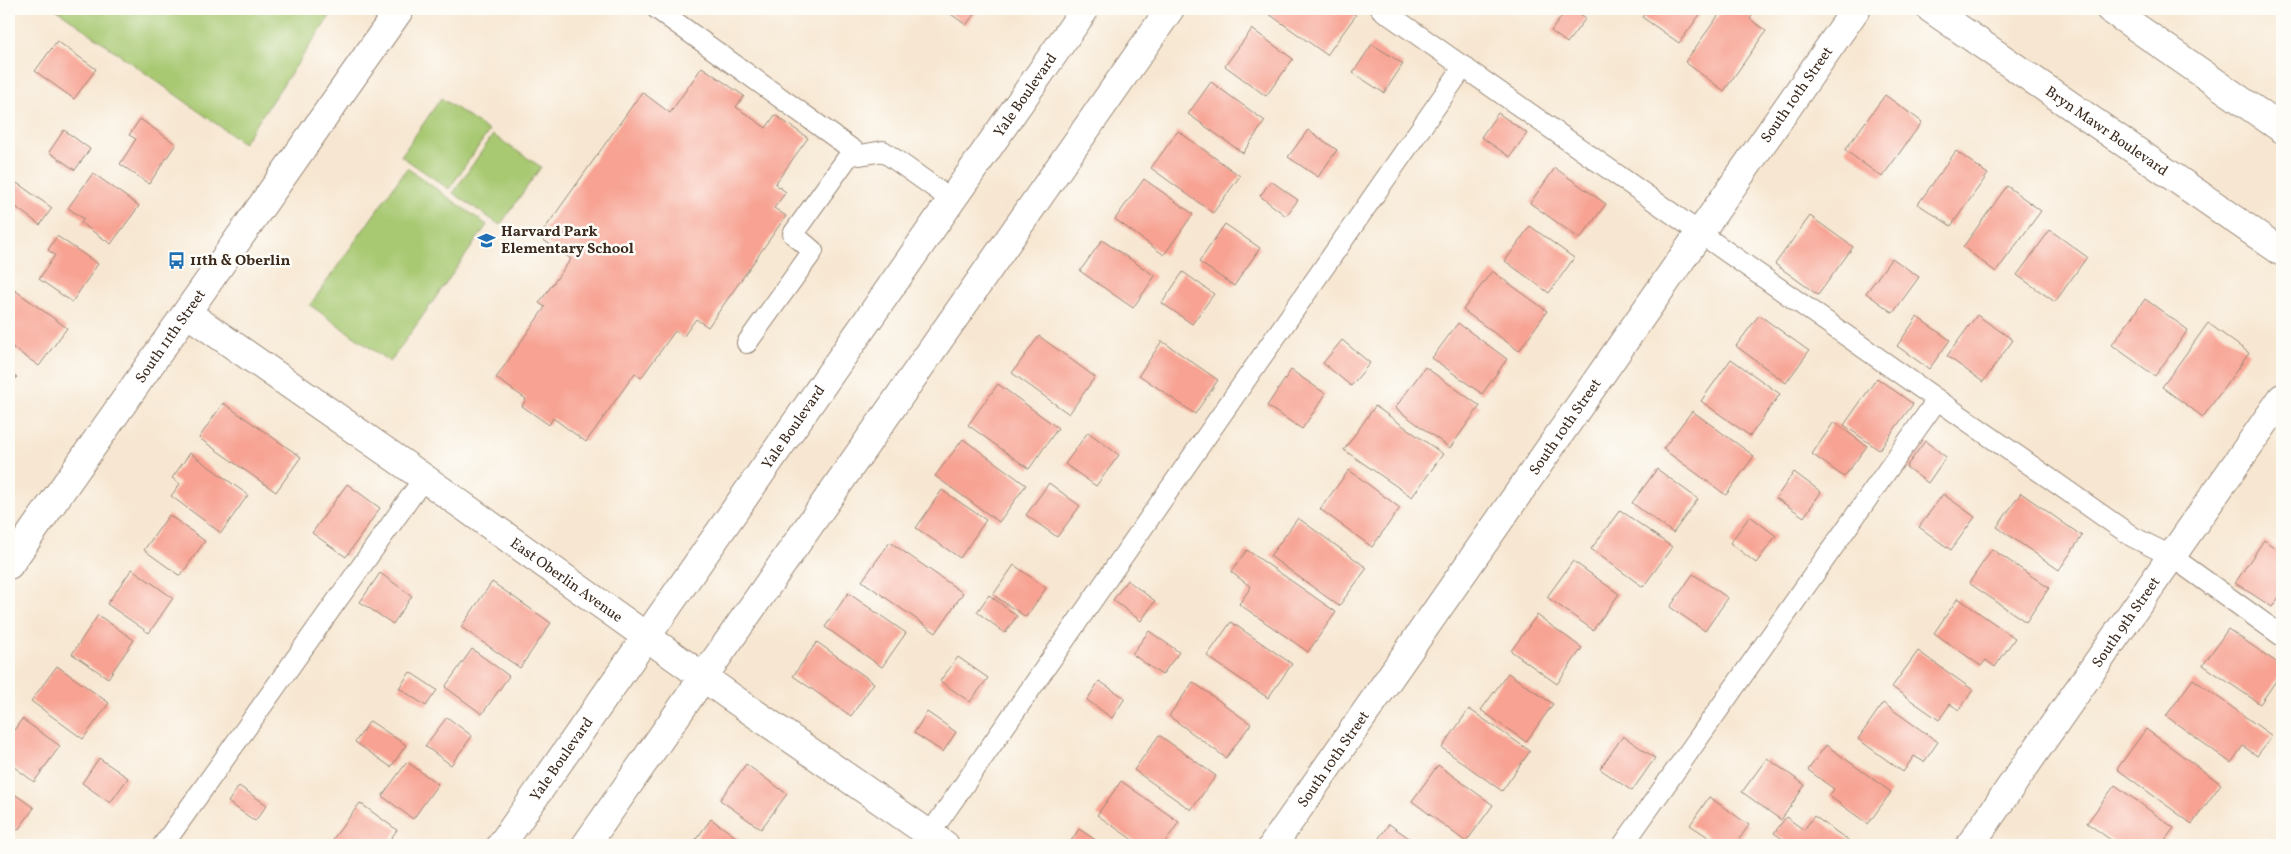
<svg xmlns="http://www.w3.org/2000/svg" width="2291" height="854" viewBox="0 0 2291 854" font-family="Vollkorn,serif">
	<rect width="100%" height="100%" fill="#fdfcf7"/>
	<filter id="ink" filterUnits="userSpaceOnUse"><feTurbulence type="fractalNoise" baseFrequency=".02" numOctaves="2"/><feDisplacementMap in="SourceGraphic" scale="10" xChannelSelector="R" yChannelSelector="G"/><feConvolveMatrix kernelMatrix="1 2 1 2 8 2 1 2 1" color-interpolation-filters="sRGB"/></filter>
	<filter id="wash" filterUnits="userSpaceOnUse"><feTurbulence type="fractalNoise" baseFrequency=".0096" numOctaves="4" result="noise"/><feDisplacementMap in="SourceGraphic" scale="20" xChannelSelector="R" yChannelSelector="G"/><feGaussianBlur stdDeviation="1.12" result="paint"/><feColorMatrix in="noise" values="0 0 0 0 0 0 0 0 0 0 0 0 0 0 0 0 0 1.4 0 .05"/><feComposite in="paint" operator="in"/></filter>
	<g filter="url(#wash)">
		<rect width="100%" height="100%" fill="#f7e7d2"/>
		<g fill="#a8c972" stroke="#727a48">
			<path d="M56,9H335L243,143Z"/>
			<path d="M441,98L489,131L449,189L401,156Z"/>
			<path d="M493,135L541,167L500,225L453,193Z"/>
			<path d="M407,168L487,225L390,362L310,305Z"/>
		</g>
		<g id="blocks">
			<g fill="#f7a292">
				<path d="M944,9H978L966,25Z"/>
				<path d="M1262,9H1347L1356,15L1327,55Z"/>
				<path d="M1567,9H1573L1586,18L1567,43L1551,31Z"/>
				<path d="M1648,9H1704L1679,43L1642,17Z"/>
				<path d="M1723,9H1750L1754,12L1750,19L1766,31L1724,91L1685,62Z"/>
				<path d="M1252,29L1293,59L1266,96L1225,66Z"/>
				<path d="M57,41L96,69L74,99L35,71Z"/>
				<path d="M1372,44L1403,64L1384,93L1353,73Z"/>
				<path d="M702,67L744,96L736,107L766,128L775,115L808,138L775,184L786,192L774,208L786,216L708,327L696,319L683,337L675,331L641,378L635,373L586,442L553,418L549,425L522,406L526,399L496,378L545,307L539,303L571,259L539,237L642,92L670,113Z"/>
				<path d="M1211,82L1265,121L1243,153L1188,114Z"/>
				<path d="M1885,95L1922,122L1882,177L1845,150Z"/>
				<path d="M1498,113L1527,133L1510,157L1481,137Z"/>
				<path d="M140,119L176,144L149,184L120,164L136,139L129,135Z"/>
				<path d="M64,130L90,149L75,170L49,152Z"/>
				<path d="M1308,130L1337,150L1318,177L1288,157Z"/>
				<path d="M1178,131L1240,176L1213,213L1151,168Z"/>
				<path d="M1956,151L1988,174L1951,226L1918,204Z"/>
				<path d="M1555,168L1606,204L1580,239L1530,203Z"/>
				<path d="M93,173L139,206L111,244L81,223L84,219L68,208Z"/>
				<path d="M1144,179L1193,214L1164,255L1115,219Z"/>
				<path d="M1271,181L1298,200L1286,216L1260,196Z"/>
				<path d="M17,183L52,208L40,225L9,202V195Z"/>
				<path d="M2007,186L2041,211L1996,272L1963,247Z"/>
				<path d="M1810,216L1853,247L1818,295L1775,264Z"/>
				<path d="M1225,224L1260,248L1234,286L1199,262Z"/>
				<path d="M1530,226L1574,258L1549,293L1505,261Z"/>
				<path d="M2050,230L2087,257L2055,302L2017,275Z"/>
				<path d="M57,236L98,264L72,302L39,279L55,255L48,250Z"/>
				<path d="M1102,240L1155,276L1133,308L1080,271Z"/>
				<path d="M1892,258L1919,277L1893,313L1866,293Z"/>
				<path d="M1492,271L1547,311L1519,351L1463,310Z"/>
				<path d="M1183,272L1214,294L1192,324L1162,303Z"/>
				<path d="M9,286L67,328L39,366L9,345Z"/>
				<path d="M2145,299L2188,330L2155,376L2112,345Z"/>
				<path d="M1759,315L1809,351L1786,383L1736,346Z"/>
				<path d="M1977,315L2013,340L1983,382L1947,356Z"/>
				<path d="M1917,317L1950,340L1929,369L1897,346Z"/>
				<path d="M1458,323L1507,359L1482,394L1432,358Z"/>
				<path d="M2208,323L2249,353L2203,417L2162,387Z"/>
				<path d="M1039,336L1095,377L1069,414L1012,373Z"/>
				<path d="M1342,340L1370,363L1351,386L1323,363Z"/>
				<path d="M1162,341L1218,380L1195,414L1139,375Z"/>
				<path d="M1731,359L1780,394L1750,436L1701,401Z"/>
				<path d="M1425,367L1480,406L1450,448L1395,408Z"/>
				<path d="M1291,370L1326,394L1302,429L1267,406Z"/>
				<path d="M9,372L17,377L9,389Z"/>
				<path d="M1877,378L1913,404L1879,450L1844,425Z"/>
				<path d="M998,384L1058,428L1029,469L968,425Z"/>
				<path d="M223,403L301,457L276,492L199,438Z"/>
				<path d="M1375,406L1443,454L1412,497L1344,450Z"/>
				<path d="M1692,411L1754,456L1726,495L1663,449Z"/>
				<path d="M1834,422L1867,446L1844,477L1812,454Z"/>
				<path d="M1088,432L1119,455L1096,486L1065,464Z"/>
				<path d="M963,439L1026,485L999,522L935,476Z"/>
				<path d="M1925,441L1946,457L1928,483L1906,467Z"/>
				<path d="M190,453L248,495L221,533L171,496L180,484L172,478Z"/>
				<path d="M1657,469L1698,499L1673,533L1632,503Z"/>
				<path d="M1349,470L1400,508L1372,547L1320,509Z"/>
				<path d="M1794,472L1821,492L1804,517L1776,498Z"/>
				<path d="M1049,483L1080,506L1057,537L1026,515Z"/>
				<path d="M347,484L380,508L346,557L312,533Z"/>
				<path d="M942,490L986,520L960,558L916,528Z"/>
				<path d="M2021,493L2082,536L2059,570L1997,527Z"/>
				<path d="M1943,494L1975,517L1951,550L1919,527Z"/>
				<path d="M1620,510L1672,547L1643,587L1591,549Z"/>
				<path d="M169,515L205,541L180,576L144,550Z"/>
				<path d="M1750,516L1776,536L1756,563L1730,543Z"/>
				<path d="M1298,518L1367,568L1339,606L1270,556Z"/>
				<path d="M2264,540L2282,553V593L2272,607L2235,583Z"/>
				<path d="M890,542L963,593L936,633L862,581Z"/>
				<path d="M1992,549L2049,588L2026,622L1969,583Z"/>
				<path d="M1247,550L1336,612L1308,652L1239,604L1251,587L1231,572Z"/>
				<path d="M1573,561L1619,594L1593,630L1547,597Z"/>
				<path d="M1014,565L1046,588L1026,617L993,595Z"/>
				<path d="M132,569L173,598L149,633L107,604Z"/>
				<path d="M380,573L412,596L393,624L360,602Z"/>
				<path d="M1693,574L1728,598L1705,631L1670,607Z"/>
				<path d="M1127,580L1155,601L1141,621L1113,600Z"/>
				<path d="M492,582L551,623L520,668L461,627Z"/>
				<path d="M848,593L906,633L882,667L825,627Z"/>
				<path d="M989,595L1017,616L1005,633L977,612Z"/>
				<path d="M1958,598L2015,638L1995,667L1986,660L1981,666L1934,633Z"/>
				<path d="M98,615L134,640L108,678L72,654Z"/>
				<path d="M1537,615L1582,648L1557,684L1511,651Z"/>
				<path d="M1231,622L1292,664L1268,698L1207,656Z"/>
				<path d="M2228,629L2282,666V672L2260,704L2203,665Z"/>
				<path d="M1149,631L1179,652L1162,675L1132,654Z"/>
				<path d="M817,642L874,683L851,716L793,676Z"/>
				<path d="M472,649L509,676L482,714L445,687Z"/>
				<path d="M1918,651L1973,690L1959,710L1950,704L1939,720L1892,687Z"/>
				<path d="M958,657L988,678L970,702L940,681Z"/>
				<path d="M57,666L109,703L83,739L31,701Z"/>
				<path d="M410,672L437,690L426,706L399,688Z"/>
				<path d="M1508,673L1553,704L1526,742L1481,710Z"/>
				<path d="M2193,679L2272,736L2257,756L2243,746L2231,763L2166,716Z"/>
				<path d="M1099,681L1125,698L1112,718L1087,700Z"/>
				<path d="M1193,682L1251,724L1226,758L1169,716Z"/>
				<path d="M1883,703L1938,742L1924,762L1914,756L1903,772L1858,739Z"/>
				<path d="M1469,709L1530,751L1502,791L1442,748Z"/>
				<path d="M927,712L956,732L943,752L914,733Z"/>
				<path d="M447,717L472,736L451,765L425,746Z"/>
				<path d="M22,719L60,746L34,782L9,763V737Z"/>
				<path d="M370,721L406,745L391,767L355,742Z"/>
				<path d="M2146,729L2221,784L2192,824L2117,769Z"/>
				<path d="M1159,735L1216,776L1191,810L1134,770Z"/>
				<path d="M1623,736L1655,758L1632,791L1600,769Z"/>
				<path d="M1826,745L1891,792L1868,824L1829,796L1834,789L1808,770Z"/>
				<path d="M99,758L128,778L110,803L82,783Z"/>
				<path d="M1767,758L1805,785L1781,820L1742,792Z"/>
				<path d="M407,762L438,784L413,819L382,796Z"/>
				<path d="M746,764L787,794L761,829L720,800Z"/>
				<path d="M1438,765L1493,805L1466,842L1412,801Z"/>
				<path d="M1121,781L1179,822L1163,845H1140L1097,815Z"/>
				<path d="M2115,785L2174,828L2161,845H2118L2087,823Z"/>
				<path d="M239,786L267,805L255,821L228,802Z"/>
				<path d="M9,790L34,808L18,830L11,825L9,829Z"/>
				<path d="M1709,797L1749,825L1735,845H1720L1690,825Z"/>
				<path d="M360,803L397,830L386,845H342L333,839Z"/>
				<path d="M1814,816L1855,845H1791L1774,833L1786,817L1804,830Z"/>
				<path d="M711,819L747,845H698L694,842Z"/>
				<path d="M1389,824L1419,845H1374Z"/>
				<path d="M1079,829L1103,845H1068Z"/>
			</g>
		</g>
	</g>
	<g filter="url(#ink)">
		<use href="#blocks" fill-opacity="0" stroke="#998878" stroke-width="1"/>
		<g fill="none" stroke-linecap="round" stroke-linejoin="round">
			<defs>
				<g id="service">
					<path d="M657,9L860,155L883,151L952,200"/>
					<path d="M1381,9L2133,537L2171,556L2282,636"/>
					<path d="M747,343L813,251L793,234L853,150"/>
					<path d="M163,845L424,478"/>
					<path d="M922,845L1464,66"/>
					<path d="M1623,845L1937,400"/>
				</g>
				<g id="minor">
					<path id="s1" d="M1931,9L2282,252"/>
					<path d="M2110,9L2282,129"/>
					<path id="s2" d="M187,313L424,478L731,697L945,845"/>
					<path id="s3" d="M501,845L1085,9"/>
					<path d="M586,845L1170,9"/>
					<path id="s4" d="M1273,845L1856,9"/>
					<path id="s5" d="M1970,845L2282,398"/>
				</g>
				<g id="tertiary">
					<path id="s6" d="M9,565L400,9"/>
				</g>
			</defs>
			<use href="#service" stroke="#998878" stroke-width="22"/>
			<use href="#minor" stroke="#998878" stroke-width="30"/>
			<use href="#tertiary" stroke="#998878" stroke-width="30"/>
			<use href="#service" stroke="#fff" stroke-width="20"/>
			<use href="#minor" stroke="#fff" stroke-width="28"/>
			<use href="#tertiary" stroke="#fff" stroke-width="28"/>
		</g>
	</g>
	<defs>
		<symbol id="school-bare" viewBox="-9 -9 18 18"><path d="M0-5L7-2L0 1L-7-2ZM-4 1L0 2.5L4 1V4Q0 6-4 4Z" fill="#1f6fb2" stroke="#fdfcf7" stroke-width="2.5" paint-order="stroke"/></symbol>
		<symbol id="bus-bare" viewBox="-9 -9 18 18"><path d="M-5-6H5V4H4V6H2V4H-2V6H-4V4H-5ZM-3.5-4V0h7V-4ZM-3.5 1.2v1.5H-2V1.2ZM2 1.2v1.5H3.5V1.2Z" fill="#1f6fb2" stroke="#fdfcf7" stroke-width="2.5" paint-order="stroke"/></symbol>
	</defs>
	<g fill-rule="evenodd">
		<use href="#school-bare" x="474" y="228" width="25" height="25"/>
		<use href="#bus-bare" x="164" y="248" width="25" height="25"/>
	</g>
	<g text-anchor="middle" stroke-width="5" stroke-linejoin="round" paint-order="stroke">
		<g font-size="15" fill="#3b2a1e" stroke="#fdfcf7">
			<text dy="5" stroke="none"><textPath href="#s3" startOffset="915">Yale Boulevard</textPath></text>
			<text dy="5" stroke="none"><textPath href="#s4" startOffset="915">South 10th Street</textPath></text>
			<text dy="5" stroke="none"><textPath href="#s1" startOffset="214">Bryn Mawr Boulevard</textPath></text>
			<text dy="5" stroke="none"><textPath href="#s6" startOffset="280">South 11th Street</textPath></text>
			<text dy="5" stroke="none"><textPath href="#s3" startOffset="510">Yale Boulevard</textPath></text>
			<text dy="5" stroke="none"><textPath href="#s4" startOffset="510">South 10th Street</textPath></text>
			<text dy="5" stroke="none"><textPath href="#s2" startOffset="464">East Oberlin Avenue</textPath></text>
			<text dy="5" stroke="none"><textPath href="#s5" startOffset="272">South 9th Street</textPath></text>
			<text dy="5" stroke="none"><textPath href="#s3" startOffset="105">Yale Boulevard</textPath></text>
			<text dy="5" stroke="none"><textPath href="#s4" startOffset="105">South 10th Street</textPath></text>
		</g>
		<g font-size="15" font-weight="bold" fill="#3b2a1e" stroke="#fdfcf7" text-anchor="start">
			<text x="501" y="236">Harvard Park<tspan x="501" dy="17">Elementary School</tspan></text>
			<text x="190" y="265">11th &amp; Oberlin</text>
		</g>
	</g>
	<rect width="2291" height="854" fill="none" stroke="#fdfcf7" stroke-width="30"/>
</svg>
